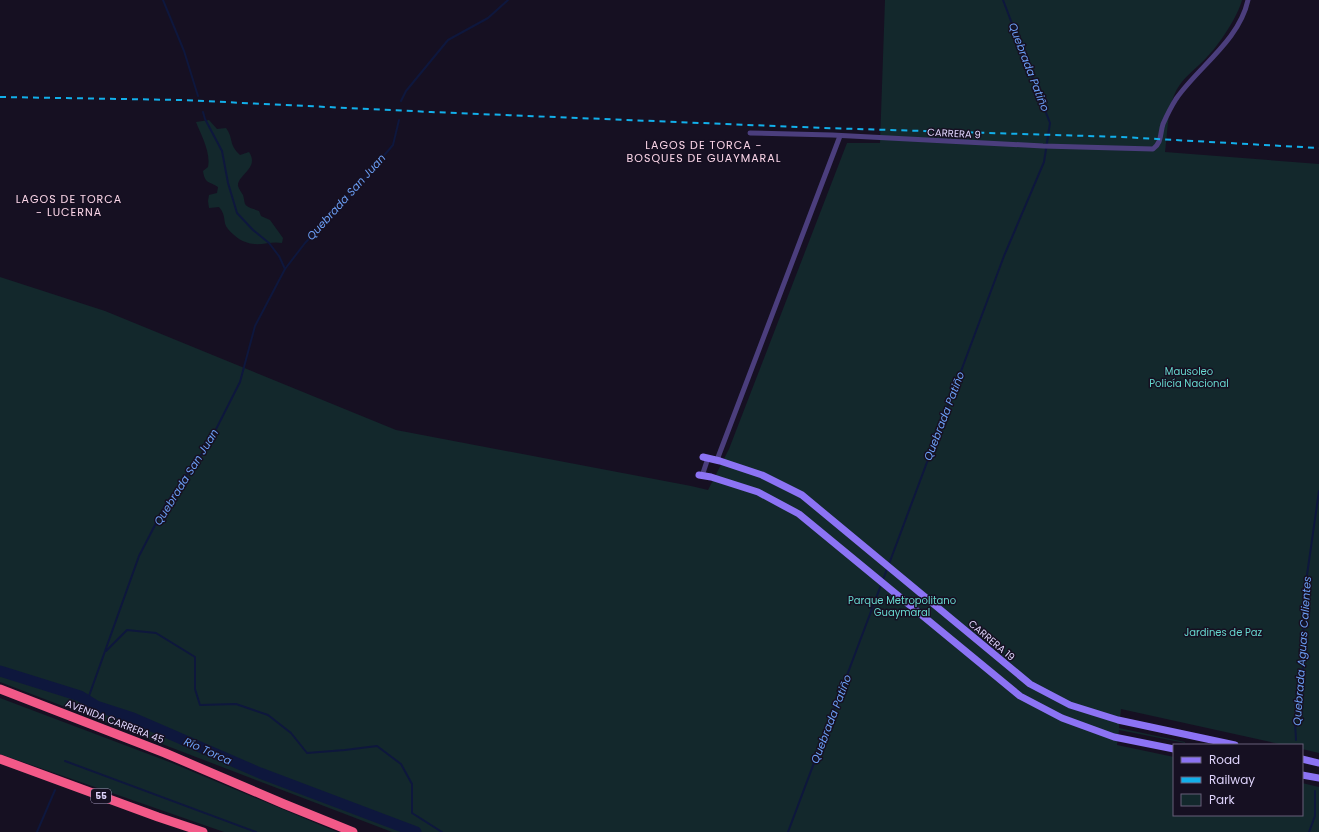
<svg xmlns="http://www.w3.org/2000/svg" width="1319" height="832" viewBox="0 0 1319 832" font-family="Poppins,sans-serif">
	<rect width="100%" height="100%" fill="#161022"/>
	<g fill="#13282c">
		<path d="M885,0H1242C1238,16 1219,45 1207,57C1198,67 1186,75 1179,86C1167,103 1168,132 1165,152L1319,164V753L1302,749V745H1284L1121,709L1119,728L1185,742V743L1119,730L1117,745L1174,757V815H1302V783L1319,787V832H392L0,682V277L105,311L396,430L691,486L708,490L729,449L847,143H880Z"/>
		<path d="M209,120L217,129L226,128C234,139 228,144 240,155L249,152C260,168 237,175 238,186C239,189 241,192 243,195C244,198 244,201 245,204C247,208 255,209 259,211L261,216L270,220L283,238L282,243C272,241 264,245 254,244C243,243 235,237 228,229C222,222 227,216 219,207L209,208L208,201L209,195L217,193L218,187C209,181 205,184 203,171L208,167C211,152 201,135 196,122Z"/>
		<path d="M0,698L172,763L337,832H224L0,754Z"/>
	</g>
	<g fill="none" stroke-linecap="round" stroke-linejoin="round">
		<g stroke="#0e173d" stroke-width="2">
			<path d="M163,0L184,51L198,96"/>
			<path d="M401,101L406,91L448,40L488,18L508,0"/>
			<path d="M203,112L205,119L222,151L228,183L237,213L253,230L269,243L279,256L285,269"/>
			<path d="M889,564L1004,256L1044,162L1050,123L1003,0"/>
			<path d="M106,651L127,630L156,633L195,657V689L200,705L236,704L268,715L291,733L307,753L345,750L377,746L401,764L412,784V813L442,832"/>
			<path d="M84,710L139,556L166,504L208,445L240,382L255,326L285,269L305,243L351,194L393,145L399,120"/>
			<path d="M1296,740L1295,722L1303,667L1304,596L1319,491"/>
			<path d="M65,761L256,832"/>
			<path d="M37,832L55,790"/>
			<path d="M788,832L887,569"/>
			<path d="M1309,832L1315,816V791"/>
		</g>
		<path stroke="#0e173d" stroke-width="11" d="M0,671L80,696L96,706L133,718L260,773L416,832"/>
		<g stroke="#4b3e7d" stroke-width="5">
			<path d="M750,133L832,135L1043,146L1153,149C1162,143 1160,133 1163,124C1167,115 1171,107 1176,99C1198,67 1239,41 1248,0"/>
			<path d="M717,460L840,136"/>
			<path d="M702,476L708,458"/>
		</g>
		<g stroke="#8c73f4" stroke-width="7">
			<path d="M703,457L720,461L762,475L802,495L1030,684L1070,705L1118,720L1235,745"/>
			<path d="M699,475L711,477L758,492L799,514L1020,696L1062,718L1114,737L1174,749"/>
			<path d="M1302,759L1319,763"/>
			<path d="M1302,775L1319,778"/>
		</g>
		<g stroke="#f25988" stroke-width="9">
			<path d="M0,689L165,753L284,804L353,832"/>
			<path d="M0,759L158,817L203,832"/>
		</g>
		<path stroke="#12afea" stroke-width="2" stroke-dasharray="6 5" stroke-linecap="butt" d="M0,97L182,100L431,112L824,128L1121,137L1319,148"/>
	</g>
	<g text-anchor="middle" stroke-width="3" stroke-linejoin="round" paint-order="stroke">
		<rect fill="#161022" stroke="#a399bb" stroke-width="1" x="91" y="789" width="20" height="14" rx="3"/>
		<g font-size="9" font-weight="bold" fill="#dfd4fc">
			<text x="101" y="799">55</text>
		</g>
		<g font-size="10" fill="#dfd4fc" stroke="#161022">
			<text transform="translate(954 133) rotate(3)" y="4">CARRERA 9</text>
			<text transform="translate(992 640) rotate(40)" y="4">CARRERA 19</text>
			<text transform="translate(115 721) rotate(21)" y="4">AVENIDA CARRERA 45</text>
		</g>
		<g font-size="10" fill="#66d6cd" stroke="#161022">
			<text x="1189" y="375">Mausoleo<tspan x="1189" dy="12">Policía Nacional</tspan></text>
			<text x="902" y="604">Parque Metropolitano<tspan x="902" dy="12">Guaymaral</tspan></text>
			<text x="1223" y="636">Jardines de Paz</text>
		</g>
		<g font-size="11" font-style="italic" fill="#6a9df3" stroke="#161022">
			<text transform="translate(1029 67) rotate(69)" y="4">Quebrada Patiño</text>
			<text transform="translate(346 197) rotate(-48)" y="4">Quebrada San Juan</text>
			<text transform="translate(944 416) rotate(-69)" y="4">Quebrada Patiño</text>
			<text transform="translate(186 477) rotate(-58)" y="4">Quebrada San Juan</text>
			<text transform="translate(1302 651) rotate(-86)" y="4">Quebrada Aguas Calientes</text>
			<text transform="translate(831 719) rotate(-69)" y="4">Quebrada Patiño</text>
			<text transform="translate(208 751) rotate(24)" y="4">Río Torca</text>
		</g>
		<g font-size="11" letter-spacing="1" fill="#fcd6e8" stroke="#161022">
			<text x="704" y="149">LAGOS DE TORCA -<tspan x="704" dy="13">BOSQUES DE GUAYMARAL</tspan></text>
			<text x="69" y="203">LAGOS DE TORCA<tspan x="69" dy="13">- LUCERNA</tspan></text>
		</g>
	</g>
	<rect x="1173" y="744" width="130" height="72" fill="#161022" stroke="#665e79"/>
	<rect x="1181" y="757" width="20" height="6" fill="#8c73f4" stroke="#665e79"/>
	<text x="1209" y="764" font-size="12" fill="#dfd4fc">Road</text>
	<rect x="1181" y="777" width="20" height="6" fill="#12afea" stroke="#665e79"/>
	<text x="1209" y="784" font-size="12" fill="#dfd4fc">Railway</text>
	<rect x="1181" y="794" width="20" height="12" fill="#13282c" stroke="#665e79"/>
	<text x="1209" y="804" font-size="12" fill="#dfd4fc">Park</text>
</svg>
